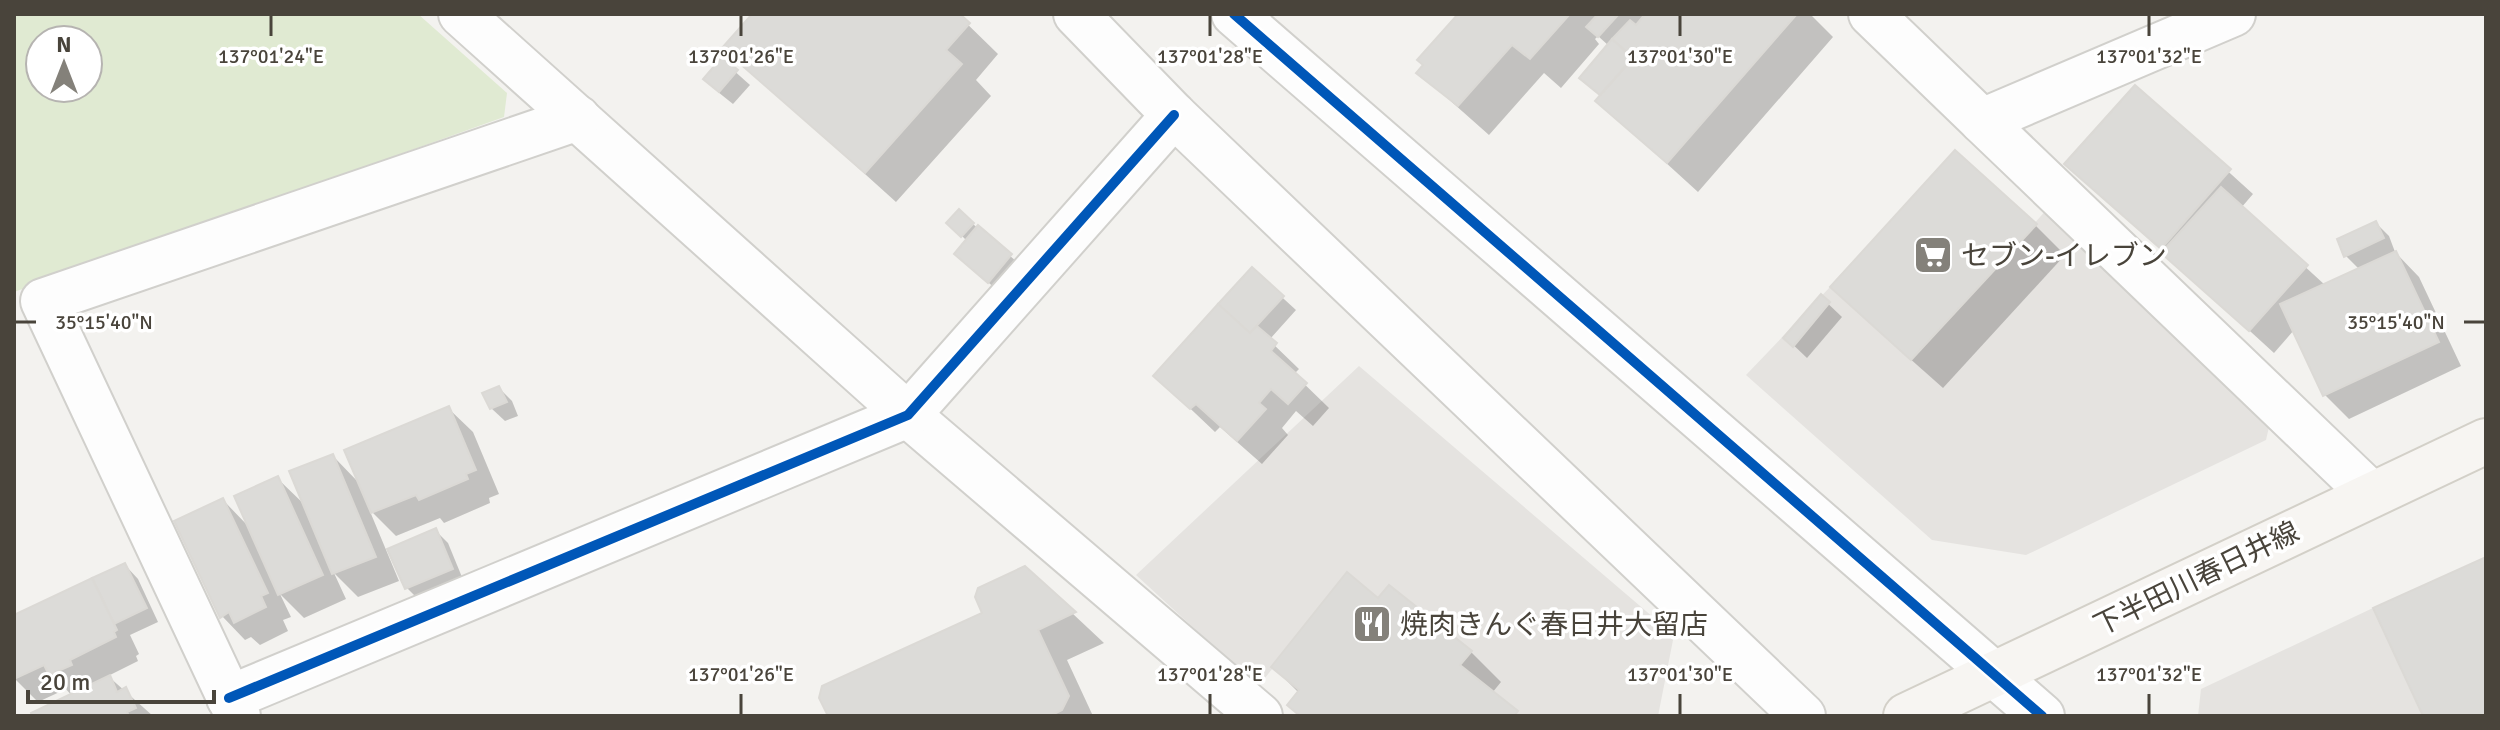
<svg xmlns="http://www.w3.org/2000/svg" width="2500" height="730" viewBox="0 0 2500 730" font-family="Signika,'Noto Sans JP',sans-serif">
	<rect width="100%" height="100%" fill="#f3f2ef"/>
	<path fill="#e0ead2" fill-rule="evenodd" d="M14,14H418L507,93L504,117L14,292ZM40,40H88V88H40Z"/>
	<g fill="#e5e3e0">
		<path d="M2048,208L2272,414L2266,440L2026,555L1932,540L1746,375L1830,287L1912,360Z"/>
		<path d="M1359,366L1674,635L1658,716H1514L1517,711L1460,665L1471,650L1389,585L1378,598L1347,573L1258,687L1136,575Z"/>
		<path d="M2373,608L2423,716H2198L2201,689Z"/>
	</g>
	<g fill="#0003">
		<path d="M755,14H957L998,54L976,80L991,96L896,202L725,48Z"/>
		<path d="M1460,14H1642L1645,17L1648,14H1810L1833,37L1698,192L1598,101L1602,96L1595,90L1609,46L1598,36L1595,39L1599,44L1561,88L1544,73L1489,135L1419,73Z"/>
		<path d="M722,60L750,85L733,104L718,92Z"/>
		<path d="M2136,88L2253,194L2241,208L2325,285L2360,270L2346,256L2376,223L2389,236L2395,252L2419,277L2461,366L2349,419L2325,395L2294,330L2274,353L2067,164Z"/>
		<path d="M959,212L1024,268L1002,294L970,267L967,241L949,223Z"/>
		<path d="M2035,225L2065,255L1943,388L1863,317Z"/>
		<path d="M1252,270L1296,310L1269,340L1299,369L1294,374L1329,408L1313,426L1296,411L1282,428L1288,435L1262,464L1220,427L1215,432L1156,376Z"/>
		<path d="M1821,297L1842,317L1807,358L1786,338Z"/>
		<path d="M499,388L512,401L518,416L505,421L491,408Z"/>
		<path d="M449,409L473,432L499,494L489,498L490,503L444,523L440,518L396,536L369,509L399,581L358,597L334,573L346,599L304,618L280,594L291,617L283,620L288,631L260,645L251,637L245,640L222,616L223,500L250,528L278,479L307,507L333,456L360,484Z"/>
		<path d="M435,530L448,543L464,582L420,601L407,588Z"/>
		<path d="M125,565L138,579L158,622L130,635L139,654L136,656L138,661L108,676L153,716H34L72,696L66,689L38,702L14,678V617Z"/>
		<path d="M1024,568L1104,643L1067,660L1093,716H833L984,614Z"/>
		<path d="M1471,652L1501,682L1492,693L1519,716H1300L1299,693L1273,667Z"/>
	</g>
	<g fill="#dcdbd8" stroke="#dbd9d5" stroke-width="2">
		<path d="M752,14H960L970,23L946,50L962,64L865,173L722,48Z"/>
		<path d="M1458,14H1570L1530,59L1512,45L1458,106L1416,73L1423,65L1417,60Z"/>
		<path d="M1598,14H1619L1598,37L1586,27Z"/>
		<path d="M1645,14H1797L1667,163L1595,101L1633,58L1612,39L1630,20L1636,25Z"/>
		<path d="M1612,39L1633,58L1600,95L1579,78Z"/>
		<path d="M722,57L738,70L719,92L703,79Z"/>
		<path d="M2135,85L2231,169L2161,249L2064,164Z"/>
		<path d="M1955,150L2037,224L1911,360L1830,287Z"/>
		<path d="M2221,187L2308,265L2249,331L2161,253Z"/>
		<path d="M959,209L974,223L961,237L946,223Z"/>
		<path d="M2376,221L2384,238L2344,257L2337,239Z"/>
		<path d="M978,225L1012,254L988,283L954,254Z"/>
		<path d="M2396,251L2439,342L2323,396L2280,304Z"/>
		<path d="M1252,267L1284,296L1250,333L1218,304Z"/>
		<path d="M1821,294L1830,302L1793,347L1783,338Z"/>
		<path d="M1218,304L1250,333L1257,326L1277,343L1271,351L1307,383L1288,404L1271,389L1259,403L1266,409L1237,441L1196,404L1190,409L1153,376Z"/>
		<path d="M499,386L507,402L490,409L482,393Z"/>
		<path d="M449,406L476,470L466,474L468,479L419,500L416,495L371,513L344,450Z"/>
		<path d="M333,454L376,557L332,574L289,471Z"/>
		<path d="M278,476L323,575L278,595L234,496Z"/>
		<path d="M223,498L268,593L261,596L266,607L234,623L229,612L220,618L174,521Z"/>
		<path d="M436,528L453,569L405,589L387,549Z"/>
		<path d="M2486,557V716H2423L2373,608Z"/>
		<path d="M125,563L147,608L114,624L92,578Z"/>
		<path d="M1025,566L1076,612L1038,630L1069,696L1062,710L1050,716H828L819,698L822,686L982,613L975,597L978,588Z"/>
		<path d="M1347,572L1378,598L1389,585L1472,651L1460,665L1518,711L1514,716H1300L1287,705L1299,690L1271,667Z"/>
		<path d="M92,578L117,630L114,632L116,637L70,660L72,665L49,675L44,665L14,679V615Z"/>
		<path d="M110,675L117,692L126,687L136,708L127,712L129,716H32L31,713Z"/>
	</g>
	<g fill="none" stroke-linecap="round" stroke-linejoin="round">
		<defs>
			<g id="street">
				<path d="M461,14L908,415L1260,716"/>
				<path d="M1076,14L1174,115L1803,716"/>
				<path d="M1234,14L2042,716"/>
				<path d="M1871,14L1982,121L2233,14"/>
				<path d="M1982,121L2371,494"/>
				<path d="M229,698L908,415L1174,115"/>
				<path d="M238,716L43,301L578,118"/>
			</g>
			<path id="secondary" d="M1906,716L2486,441"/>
		</defs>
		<use href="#street" stroke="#d1d0cc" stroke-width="48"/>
		<use href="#secondary" stroke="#d3d0c8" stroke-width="48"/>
		<use href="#street" stroke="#fdfdfd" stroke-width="44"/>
		<use href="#secondary" stroke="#f7f5f2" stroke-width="44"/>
		<defs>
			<g id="cycleway">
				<path d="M1234,14L2042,716"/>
				<path d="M229,698L908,415L1174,115"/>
			</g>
		</defs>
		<use href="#cycleway" stroke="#fff" stroke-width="15"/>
		<use href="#cycleway" stroke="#0057b8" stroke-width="10"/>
	</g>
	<path fill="none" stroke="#49443b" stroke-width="3" d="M271,16V36M741,16V36M1210,16V36M1680,16V36M2149,16V36M16,322H36M2464,322H2484M741,694V714M1210,694V714M1680,694V714M2149,694V714"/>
	<defs>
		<symbol id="supermarket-square" viewBox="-11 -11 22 22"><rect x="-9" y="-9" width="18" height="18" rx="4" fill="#84817a" stroke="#fff"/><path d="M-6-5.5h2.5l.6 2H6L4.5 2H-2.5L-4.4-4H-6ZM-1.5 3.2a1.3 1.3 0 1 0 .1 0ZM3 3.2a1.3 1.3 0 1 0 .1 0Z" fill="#fff"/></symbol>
		<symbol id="restaurant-square" viewBox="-11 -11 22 22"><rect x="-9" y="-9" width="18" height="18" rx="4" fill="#84817a" stroke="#fff"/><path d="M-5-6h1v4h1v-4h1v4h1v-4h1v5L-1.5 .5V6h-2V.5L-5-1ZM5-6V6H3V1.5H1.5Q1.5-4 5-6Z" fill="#fff"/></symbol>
	</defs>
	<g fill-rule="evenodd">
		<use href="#supermarket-square" x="1911" y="233" width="44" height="44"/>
		<use href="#restaurant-square" x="1350" y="602" width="44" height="44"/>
	</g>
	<g text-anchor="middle" stroke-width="7" stroke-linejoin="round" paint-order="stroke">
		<g font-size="28" fill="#49443b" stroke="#fff" text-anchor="start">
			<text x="1961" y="265">セブン-イレブン</text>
			<text x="1400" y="634">焼肉きんぐ春日井大留店</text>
		</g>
		<g font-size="28" fill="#49443b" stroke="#fff">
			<text transform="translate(2196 578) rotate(-26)" y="10">下半田川春日井線</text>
		</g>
	</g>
	<g font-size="20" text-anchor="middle" fill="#49443b" stroke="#fff" stroke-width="7" stroke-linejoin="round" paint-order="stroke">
		<text x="271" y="63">137°01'24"E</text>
		<text x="741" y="63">137°01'26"E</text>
		<text x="1210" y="63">137°01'28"E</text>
		<text x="1680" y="63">137°01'30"E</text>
		<text x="2149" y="63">137°01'32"E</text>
		<text x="104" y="329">35°15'40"N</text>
		<text x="2396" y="329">35°15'40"N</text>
		<text x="741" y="681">137°01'26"E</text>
		<text x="1210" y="681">137°01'28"E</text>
		<text x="1680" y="681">137°01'30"E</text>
		<text x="2149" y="681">137°01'32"E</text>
	</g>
	<rect width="2500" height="730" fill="none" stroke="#49443b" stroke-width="32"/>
	<g transform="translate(64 64)"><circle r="38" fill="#ffffff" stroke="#b6b4b1" stroke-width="2"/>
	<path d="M0-6L14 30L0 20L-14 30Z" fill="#84817a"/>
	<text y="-12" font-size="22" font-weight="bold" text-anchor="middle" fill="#49443b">N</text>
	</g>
	<path d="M28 690v12h186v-12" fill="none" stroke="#49443b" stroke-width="4"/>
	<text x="40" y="690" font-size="24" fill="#49443b" stroke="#ffffff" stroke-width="6" paint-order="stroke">20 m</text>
</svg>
